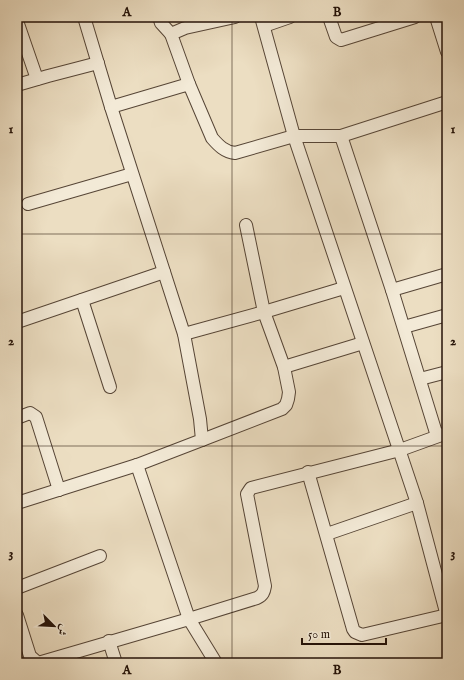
<svg xmlns="http://www.w3.org/2000/svg" width="464" height="680" viewBox="0 0 464 680" font-family="'IM FELL English',Amiri,serif">
	<rect width="100%" height="100%" fill="#ecdec2"/>
	<filter id="stains"><feTurbulence type="fractalNoise" baseFrequency=".005" numOctaves="4"/><feColorMatrix values="0 0 0 0 .2 0 0 0 0 .09 0 0 0 0 .02 0 0 0 .5 -.17"/></filter>
	<radialGradient id="worn" r=".72"><stop offset=".6" stop-color="#630" stop-opacity="0"/><stop offset="1" stop-color="#630" stop-opacity=".3"/></radialGradient>
	<g fill="none" stroke-linecap="round" stroke-linejoin="round">
		<defs>
			<g id="street">
				<path d="M159,17L161,23L171,34"/>
				<path d="M261,17L294,136L417,503L447,616"/>
				<path d="M329,17L336,37L341,40L415,17"/>
				<path d="M436,17L447,52"/>
				<path d="M17,21L37,79"/>
				<path d="M264,26L290,17"/>
				<path d="M189,84L171,34L185,28L235,17"/>
				<path d="M17,85L48,76L98,63"/>
				<path d="M111,107L189,84L212,138C219,146 225,152 235,153L294,136H341L447,102"/>
				<path d="M341,136L392,290L437,436"/>
				<path d="M28,204L132,174"/>
				<path d="M392,290L447,274"/>
				<path d="M82,300L110,387"/>
				<path d="M17,322L164,272"/>
				<path d="M404,327L447,315"/>
				<path d="M184,334L264,312L344,288"/>
				<path d="M284,367L363,343"/>
				<path d="M420,379L447,372"/>
				<path d="M17,418L30,413L36,417L59,490"/>
				<path d="M202,440L282,409L286,405L288,399L289,392L284,367L264,312L246,225"/>
				<path d="M137,465L189,619L216,663"/>
				<path d="M308,472L353,629L355,632L362,635L447,615"/>
				<path d="M17,503L137,465L202,440L200,419L184,334L111,107L84,17"/>
				<path d="M327,534L417,503"/>
				<path d="M17,588L100,556"/>
				<path d="M17,615L30,656L38,663L189,619L257,598C263,595 264,592 265,586L247,494L251,488L400,450L447,433"/>
				<path d="M109,641L116,663"/>
			</g>
		</defs>
		<use href="#street" stroke="#564536" stroke-width="14"/>
		<use href="#street" stroke="#f3ead7" stroke-width="12"/>
	</g>
	<path fill="none" stroke="#241208" stroke-width="1" stroke-opacity="0.55" d="M232,17V663M17,234H447M17,446H447"/>
	<rect width="464" height="680" fill="none" stroke="#ecdec2" stroke-width="44"/>
	<g transform="translate(54 626) rotate(114)" stroke="#f3ead7" stroke-width="3" paint-order="stroke">
	<path d="M0-3L7 15L0 10L-7 15Z" fill="#241208"/>
	<text y="-6" font-size="11" font-weight="bold" text-anchor="middle" fill="#241208">ش</text>
	</g>
	<path d="M302 638v6h84v-6" fill="none" stroke="#241208" stroke-width="2"/>
	<text x="308" y="638" font-size="12" fill="#241208" stroke="#f3ead7" stroke-width="3" paint-order="stroke">50 m</text>
	<rect x="22" y="22" width="420" height="636" fill="none" stroke="#241208" stroke-width="1.5"/>
	<g font-size="13" text-anchor="middle" font-weight="bold" fill="#241208">
		<text x="127" y="16">A</text>
		<text x="337" y="16">B</text>
		<text x="11" y="133">1</text>
		<text x="453" y="133">1</text>
		<text x="11" y="345">2</text>
		<text x="453" y="345">2</text>
		<text x="11" y="557">3</text>
		<text x="453" y="557">3</text>
		<text x="127" y="674">A</text>
		<text x="337" y="674">B</text>
	</g>
	<rect width="100%" height="100%" filter="url(#stains)"/>
	<rect width="100%" height="100%" fill="url(#worn)"/>
</svg>
